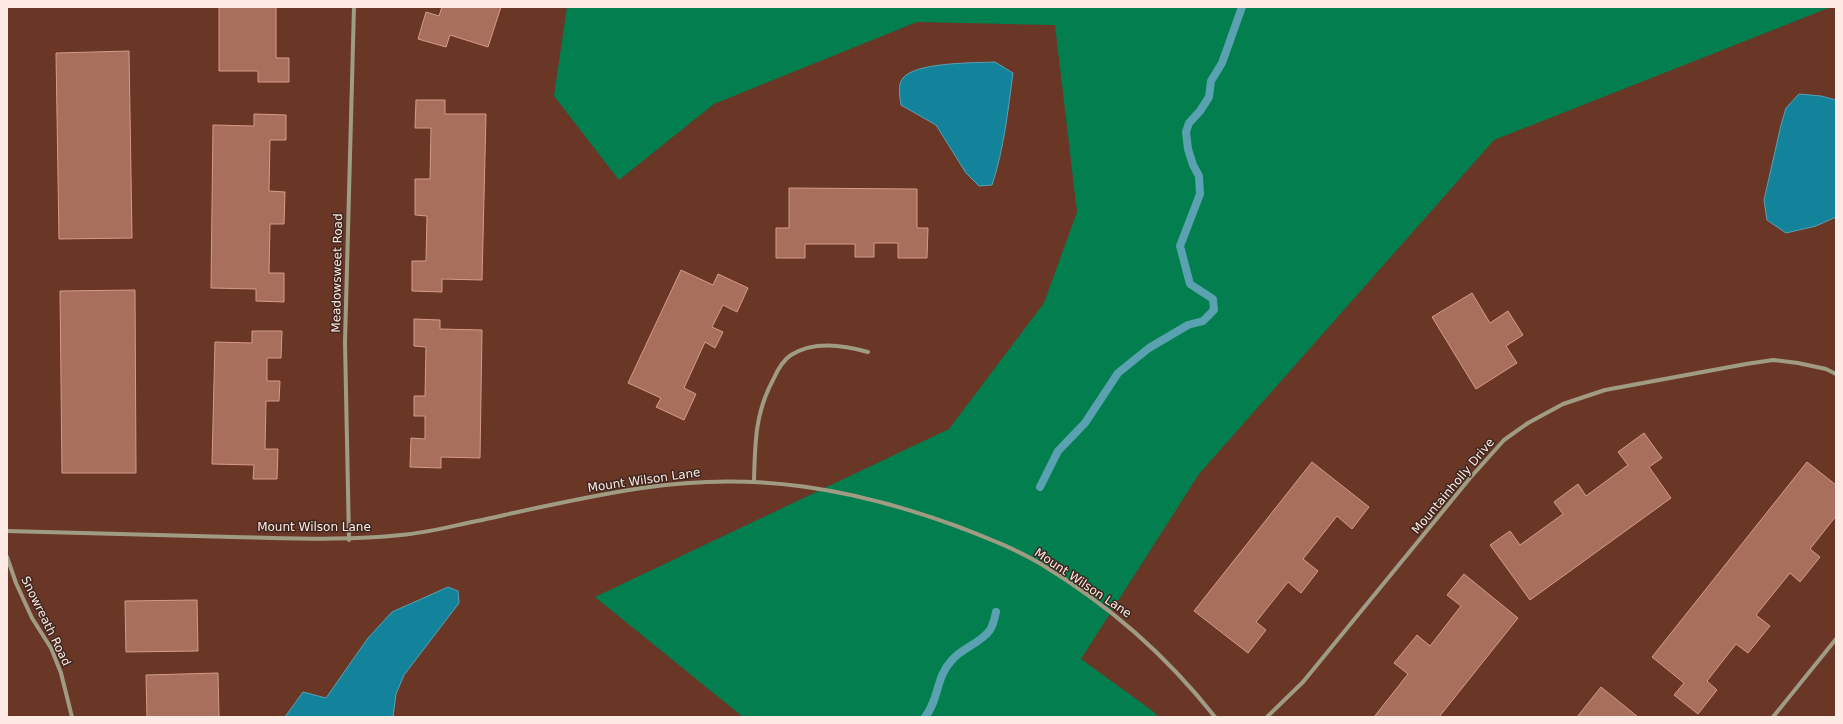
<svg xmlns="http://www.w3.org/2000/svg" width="1843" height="724" viewBox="0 0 1843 724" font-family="'DejaVu Sans',sans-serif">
	<rect width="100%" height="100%" fill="#6a3727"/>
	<path fill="#027e4f" d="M567,7H1831L1494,140L1199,474L1081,659L1154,712L1158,717H743L595,597L949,429L1044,303L1077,212L1055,25L917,22L714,104L619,180L554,96Z"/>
	<g fill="#13829b" stroke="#5aa1b1">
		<path d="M995,62L1013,73C1008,110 1004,149 992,185L979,186L966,173L936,125L901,105C900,97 897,85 903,78C916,62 974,63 995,62Z"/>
		<path d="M1799,94L1821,96L1836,100V217L1816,226L1786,233L1767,220L1764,200L1781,125L1786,108Z"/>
		<path d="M448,587L458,591L459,603L404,675L396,694L393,717H285L303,692L326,698L368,638L392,612Z"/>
	</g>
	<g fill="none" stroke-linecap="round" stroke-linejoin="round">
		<g stroke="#5aa1b1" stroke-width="8">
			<path d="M1040,487L1058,451L1085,423L1118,373L1149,348L1188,325L1203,321L1214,310L1213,299L1190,284L1180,246L1200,194L1199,176L1193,165L1188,149L1186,132L1189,123L1200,111L1209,97L1211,81L1222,63L1242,7"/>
			<path d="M925,717C940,698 935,678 952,660C962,648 981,643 990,630C993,625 995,617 996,612"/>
		</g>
	</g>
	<g fill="#a86f5d" stroke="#d79b87">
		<path d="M219,7H276V58H289V82H258V71H219Z"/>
		<path d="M442,7H501L488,47L450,35L446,47L418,39L426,12L439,16Z"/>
		<path d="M129,51L132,238L59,239L56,53Z"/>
		<path d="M416,100H445V114H486L482,280L442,279V292L412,291V261H426L427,216L415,215V179H430L431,128H415Z"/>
		<path d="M254,114L286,115V140H270L269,191L285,192L284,224H270L269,273H284V302L256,301V289L211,288L213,125L254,126Z"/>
		<path d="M789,188L917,189V228H928L927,258H898V243H874V257H855V244H805V258H776V228H789Z"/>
		<path d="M681,270L713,285L718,274L748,288L737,312L723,305L712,327L723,332L715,348L705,342L684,388L696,394L684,420L656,407L661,398L628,383Z"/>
		<path d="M135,290L136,473H62L60,291Z"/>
		<path d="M1472,293L1490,323L1508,311L1523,335L1506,346L1517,363L1476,389L1432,317Z"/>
		<path d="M414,319L440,320V329L482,330L480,458L441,457V468L410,467L411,438L425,439V416H414V396H425L426,347L414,346Z"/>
		<path d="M252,331H282L281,358H267V381H280L279,401H266L265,449H278L277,479H253L254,465L212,464L215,342L252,343Z"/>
		<path d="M1644,433L1662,458L1649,467L1671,498L1530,600L1490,545L1510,531L1520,545L1563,514L1554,502L1578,484L1586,496L1628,465L1618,452Z"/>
		<path d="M1312,462L1369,507L1352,529L1337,516L1303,559L1318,571L1301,593L1288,582L1256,622L1266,630L1248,653L1194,611Z"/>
		<path d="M1807,462L1836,485V516L1810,549L1820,557L1800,582L1790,573L1756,615L1770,626L1748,653L1736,644L1707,681L1717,690L1698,714L1674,695L1684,683L1652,657Z"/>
		<path d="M1464,574L1518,618L1439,717H1374L1408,674L1394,663L1417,635L1430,646L1461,606L1447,595Z"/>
		<path d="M197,600L198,651L126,652L125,601Z"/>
		<path d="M218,673L219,717H147L146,675Z"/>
		<path d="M1601,687L1638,717H1577Z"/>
	</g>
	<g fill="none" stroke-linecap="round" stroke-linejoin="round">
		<g stroke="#a09c83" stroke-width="4">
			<path d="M754,481C755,444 755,413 773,380C777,371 783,360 791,355C814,340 844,345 868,352"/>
			<path d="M7,531C82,533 158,535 233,537C289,538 345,541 401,535C426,533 452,526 477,521C532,509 587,496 642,488C755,471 853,488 959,527C987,538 1016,549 1041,564C1110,606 1165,654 1215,717"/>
			<path d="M349,540L345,342L354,7"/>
			<path d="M7,557L16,583L32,618L51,648L61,673L72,717"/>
			<path d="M1267,717L1303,682L1470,478L1504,440L1528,423L1563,404L1605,390L1746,364L1773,360L1798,363L1826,369L1836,374"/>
			<path d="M1773,717L1836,639"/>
		</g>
	</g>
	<g text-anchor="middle" stroke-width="3" stroke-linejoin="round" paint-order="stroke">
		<g font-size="12" fill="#feeae4" stroke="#3e271f">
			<text transform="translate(337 273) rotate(-89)" y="4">Meadowsweet Road</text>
			<text transform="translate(644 480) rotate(-8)" y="4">Mount Wilson Lane</text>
			<text transform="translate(1453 486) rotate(-50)" y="4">Mountainholly Drive</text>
			<text x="314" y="531">Mount Wilson Lane</text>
			<text transform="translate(1083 583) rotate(34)" y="4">Mount Wilson Lane</text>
			<text transform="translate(46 621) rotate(64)" y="4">Snowreath Road</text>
		</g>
	</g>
	<rect width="1843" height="724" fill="none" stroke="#feeae4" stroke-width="16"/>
</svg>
